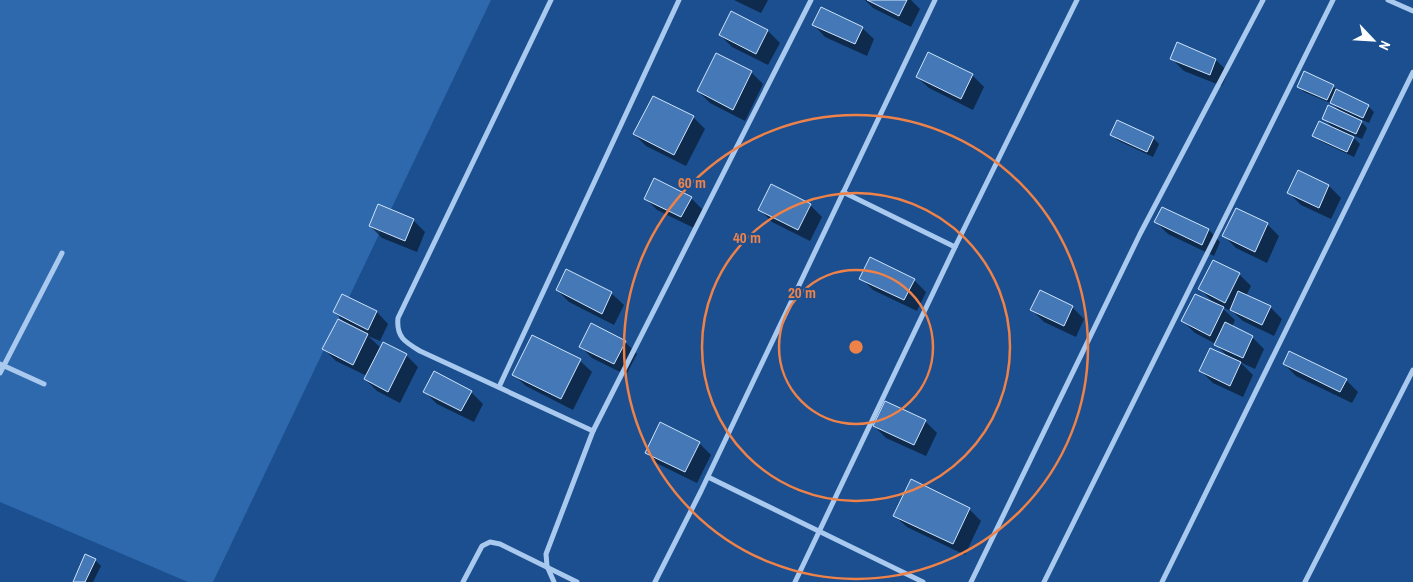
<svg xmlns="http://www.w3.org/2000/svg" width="1413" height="582" viewBox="0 0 1413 582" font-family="'Archivo Narrow',sans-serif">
	<rect width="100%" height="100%" fill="#1b4f8f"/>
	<path fill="#2e69ad" d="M0,0H491L213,582H188L0,502Z"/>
	<g fill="#0007">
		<path d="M734,0H768L761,13Z"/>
		<path d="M865,0H911L920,9L911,27L873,8Z"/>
		<path d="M731,13L768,31L780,43L768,65L732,47L720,35Z"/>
		<path d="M814,25L862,28L874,39L867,56L825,37Z"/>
		<path d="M1172,59L1216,60L1228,72L1222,86L1184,71Z"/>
		<path d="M751,72L763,84L745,121L710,103L698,91Z"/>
		<path d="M972,75L984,87L973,110L929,88L917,77Z"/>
		<path d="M1298,86H1333L1338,92L1368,106L1374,112L1369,123L1358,118L1367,128L1362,139L1350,134L1360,144L1354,157L1320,141L1314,135L1333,128L1324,118L1341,112L1333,104L1304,92Z"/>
		<path d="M693,117L705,129L686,166L646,146L634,134Z"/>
		<path d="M1118,121L1153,138L1159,144L1153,157L1117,140L1112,134Z"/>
		<path d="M1299,172L1329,186L1341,198L1331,219L1301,205L1289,193Z"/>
		<path d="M645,198H691L703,210L694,228L657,210Z"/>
		<path d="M810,205L822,217L810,241L772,222L760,210Z"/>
		<path d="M413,220L425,232L417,252L382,238L370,226Z"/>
		<path d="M1156,222L1209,230L1220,242L1214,256L1168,234Z"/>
		<path d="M1267,224L1279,236L1267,263L1236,248L1224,236Z"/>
		<path d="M567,271L612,294L624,305L614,325L569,302L557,290Z"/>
		<path d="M1239,274L1251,286L1246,296L1270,307L1282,319L1274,336L1243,321L1233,312L1220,306L1235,320L1232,327L1252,337L1264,349L1255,369L1240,362L1253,375L1243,397L1213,383L1201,371L1229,358L1216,344L1195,333L1183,321L1215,304L1200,289Z"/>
		<path d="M861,278L914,280L926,292L917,311L873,290Z"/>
		<path d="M343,296L377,312L388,324L380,341L368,336L381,348L406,355L418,367L400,403L377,391L365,379L367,376L336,361L324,349L345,323L334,312Z"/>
		<path d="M1072,307L1084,319L1076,337L1044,322L1032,310Z"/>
		<path d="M533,337L580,361L592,372L573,410L526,386L514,375Z"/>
		<path d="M625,342L637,354L626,375L592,358L580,346Z"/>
		<path d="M1284,364L1346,380L1358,392L1352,403L1296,376Z"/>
		<path d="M425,392H471L483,404L474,422L437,404Z"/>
		<path d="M925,421L937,433L926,456L886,438L874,426Z"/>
		<path d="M699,443L711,455L697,483L658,464L646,453Z"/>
		<path d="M969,509L981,521L965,555L907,527L895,516Z"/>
		<path d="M95,560L101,566L93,582H74Z"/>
	</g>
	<g fill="#4478b7" stroke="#cfe3fa">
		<path d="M867,0H907L899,16Z"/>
		<path d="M821,7L863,27L855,44L812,25Z"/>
		<path d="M731,11L768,30L756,54L719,35Z"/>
		<path d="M1177,42L1216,59L1210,75L1170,59Z"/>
		<path d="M928,52L973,74L961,99L916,77Z"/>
		<path d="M716,53L752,71L733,110L697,91Z"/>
		<path d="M1304,71L1334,85L1327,100L1297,87Z"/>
		<path d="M1336,89L1369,105L1363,118L1330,103Z"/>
		<path d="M653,96L694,116L674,155L633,134Z"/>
		<path d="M1328,105L1362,121L1356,134L1322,119Z"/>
		<path d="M1117,120L1154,137L1147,152L1110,135Z"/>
		<path d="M1319,121L1354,137L1347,152L1312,136Z"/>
		<path d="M1298,170L1329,185L1319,208L1287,193Z"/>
		<path d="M654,178L692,197L681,217L644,199Z"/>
		<path d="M771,184L811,204L798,230L758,210Z"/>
		<path d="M378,204L414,219L405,241L369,226Z"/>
		<path d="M1162,207L1209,229L1202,245L1154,222Z"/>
		<path d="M1236,208L1268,223L1255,252L1222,236Z"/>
		<path d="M870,257L915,279L904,300L859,279Z"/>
		<path d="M1213,260L1240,273L1225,303L1198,289Z"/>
		<path d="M566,269L612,292L602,314L556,290Z"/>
		<path d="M1040,290L1073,306L1064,326L1030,310Z"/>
		<path d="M1238,291L1271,306L1262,325L1230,310Z"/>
		<path d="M342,294L377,311L368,330L333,312Z"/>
		<path d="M1195,294L1224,307L1210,336L1181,321Z"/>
		<path d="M338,319L368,334L353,365L322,349Z"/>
		<path d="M1225,322L1253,336L1243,358L1214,345Z"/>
		<path d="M591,323L626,341L614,364L579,347Z"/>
		<path d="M532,335L581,359L561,399L512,375Z"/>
		<path d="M383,342L407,354L388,392L364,379Z"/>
		<path d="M1210,348L1241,362L1230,386L1199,371Z"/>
		<path d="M1289,351L1347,379L1340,392L1283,364Z"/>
		<path d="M434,371L472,391L461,411L423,392Z"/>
		<path d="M885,401L926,420L914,445L873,426Z"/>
		<path d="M660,422L700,442L685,472L645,453Z"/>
		<path d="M911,479L970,508L953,544L893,516Z"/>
		<path d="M85,554L96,559L85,582H73Z"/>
	</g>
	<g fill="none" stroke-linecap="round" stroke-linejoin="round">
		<g stroke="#a9c9ee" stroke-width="5">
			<path d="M551,0L398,318C396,337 405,342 420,351L593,431"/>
			<path d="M1388,0L1413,11"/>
			<path d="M843,192L955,247"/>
			<path d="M0,364L44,384"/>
			<path d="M0,373L62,253"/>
			<path d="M499,387L679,0"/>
			<path d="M708,477L923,582"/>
			<path d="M463,582L482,546L490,542L500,544L577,582"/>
			<path d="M554,582L547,566L546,554L593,431L811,0"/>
			<path d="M655,582L701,491L935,0"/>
			<path d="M795,582L955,247L1077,0"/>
			<path d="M971,582L1140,234L1263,0"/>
			<path d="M1044,582L1333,0"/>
			<path d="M1162,582L1413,72"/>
			<path d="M1305,582L1413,370"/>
		</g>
	</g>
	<g fill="none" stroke="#ee8249" stroke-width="2.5">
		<circle cx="856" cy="347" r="77"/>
		<circle cx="856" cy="347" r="154"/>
		<circle cx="856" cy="347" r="232"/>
	</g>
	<circle cx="856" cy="347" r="8" fill="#ee8249" stroke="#1b4f8f" stroke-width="2.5"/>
	<g font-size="15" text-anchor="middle" font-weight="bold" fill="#ee8249" stroke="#1b4f8f" stroke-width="4.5" stroke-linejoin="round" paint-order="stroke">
		<text x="692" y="188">60 m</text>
		<text x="747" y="243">40 m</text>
		<text x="802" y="298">20 m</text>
	</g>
	<g transform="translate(1373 40) rotate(115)" stroke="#1b4f8f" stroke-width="4" paint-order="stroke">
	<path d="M0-4L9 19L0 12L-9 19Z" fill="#ffffff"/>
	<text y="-8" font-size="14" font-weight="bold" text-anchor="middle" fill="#ffffff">N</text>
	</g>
</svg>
